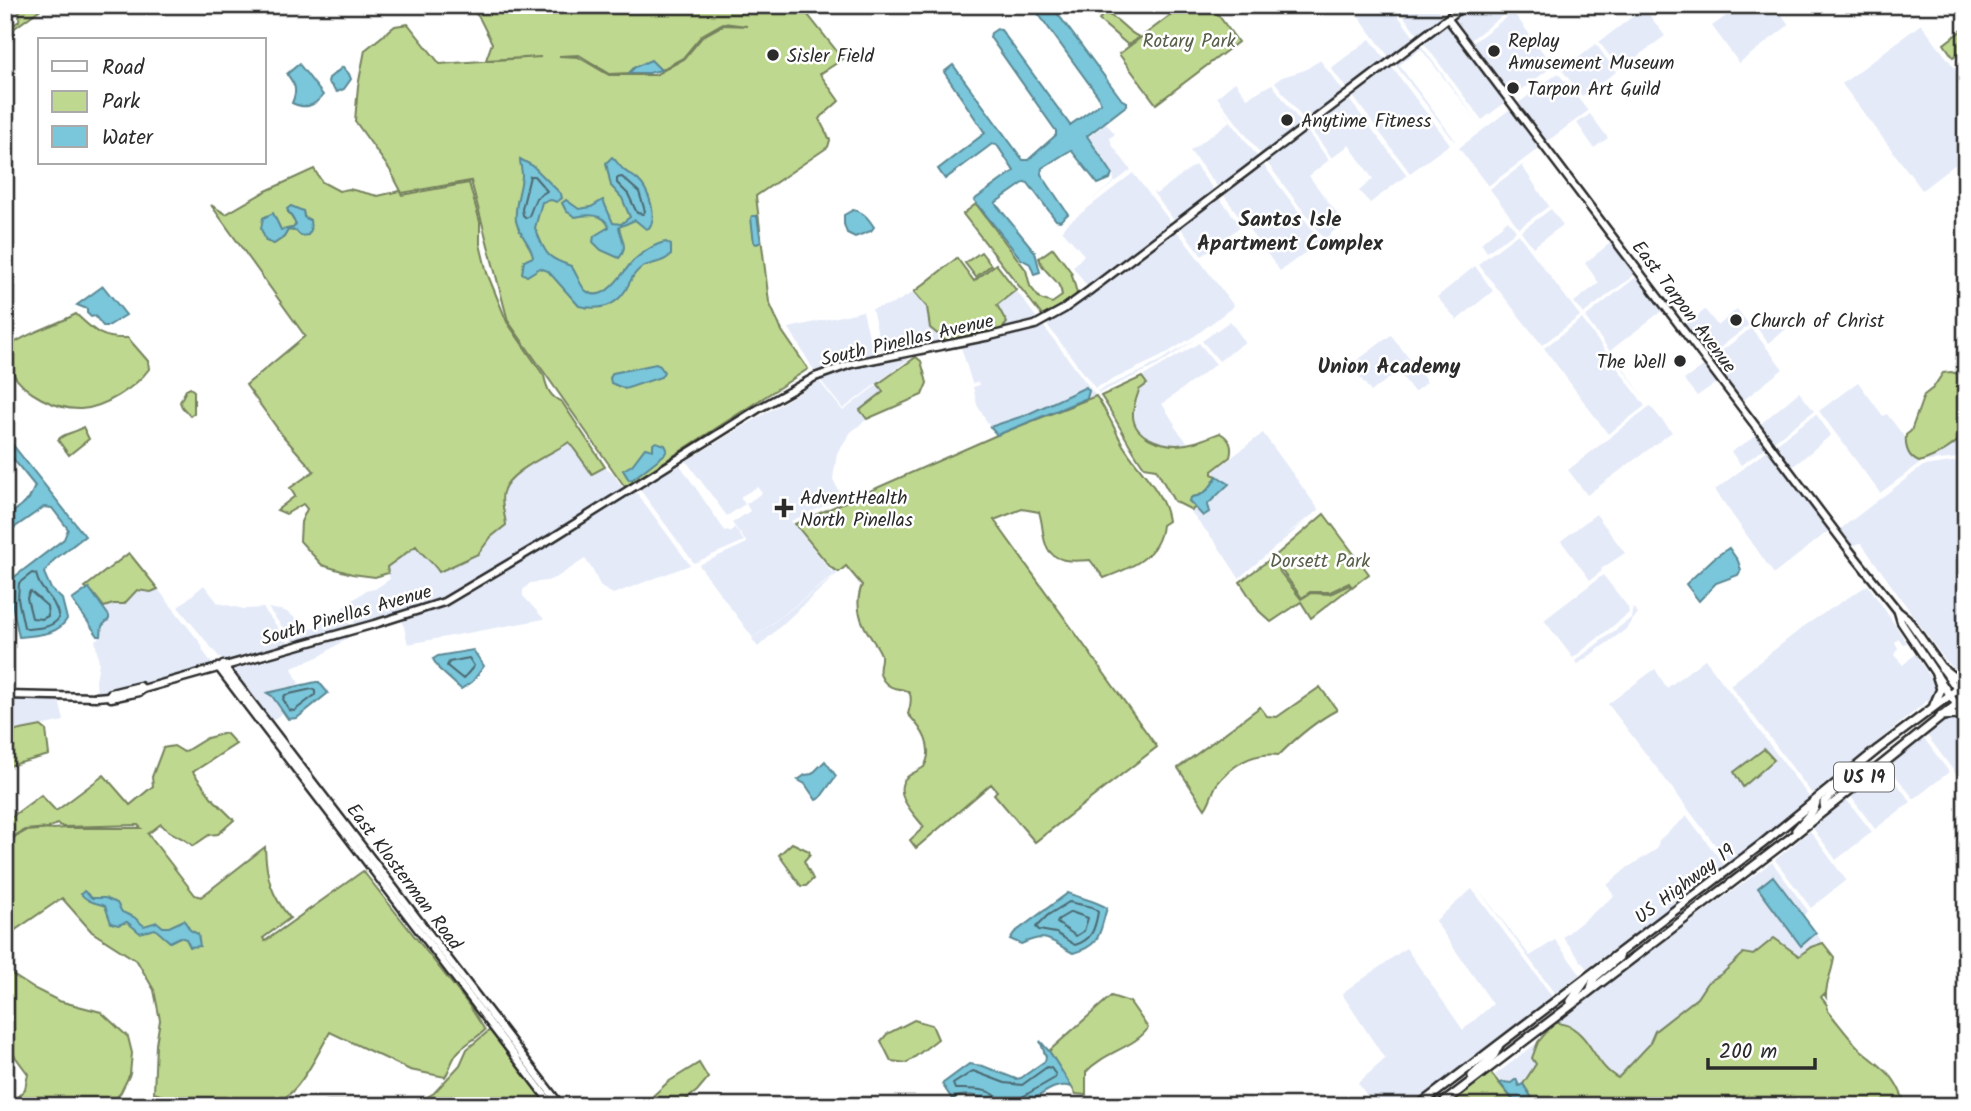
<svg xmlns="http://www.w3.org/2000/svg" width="1971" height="1111" viewBox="0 0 1971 1111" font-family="Kalam,sans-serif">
	<rect width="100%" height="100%" fill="#fff"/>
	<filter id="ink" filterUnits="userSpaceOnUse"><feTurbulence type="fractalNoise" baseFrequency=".0143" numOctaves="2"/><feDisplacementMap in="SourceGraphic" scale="14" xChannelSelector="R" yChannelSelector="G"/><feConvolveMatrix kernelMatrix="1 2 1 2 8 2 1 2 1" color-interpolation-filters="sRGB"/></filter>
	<g filter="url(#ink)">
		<g fill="#e4eaf8">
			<path d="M1368,5H1390L1417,41L1392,61L1357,14Z"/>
			<path d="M1395,5H1435L1445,19L1421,39Z"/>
			<path d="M1468,5H1508L1511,9L1468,42L1451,20Z"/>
			<path d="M1741,5H1775L1789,25L1739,63L1712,26Z"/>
			<path d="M1644,8L1665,36L1620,69L1599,42Z"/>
			<path d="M1513,12L1553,66L1511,98L1470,45Z"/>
			<path d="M1448,22L1507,101L1482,120L1423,42Z"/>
			<path d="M1921,24L1966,83V156L1922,190L1842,84Z"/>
			<path d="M1370,39L1388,63L1349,92L1331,68Z"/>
			<path d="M1420,44L1479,123L1421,49L1399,65L1455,140L1454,141L1394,63Z"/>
			<path d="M1596,44L1616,72L1582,96L1562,70Z"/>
			<path d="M1320,60L1346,95L1307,124L1275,82L1282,77L1305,70Z"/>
			<path d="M1391,66L1450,144L1410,173L1352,95Z"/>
			<path d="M1558,73L1588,111L1545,143L1516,105Z"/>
			<path d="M1235,82L1247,98L1272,84L1304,127L1263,157L1217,97Z"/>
			<path d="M1348,98L1407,175L1370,203L1359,191L1373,179L1349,145L1332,158L1309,127Z"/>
			<path d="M1214,99L1260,160L1220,190L1190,151L1230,121Z"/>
			<path d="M1513,107L1542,146L1488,186L1459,148Z"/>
			<path d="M1590,114L1608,138L1594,148L1577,123Z"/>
			<path d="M1106,123L1115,134L1110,138L1112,145L1131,170L1089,202L1114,182L1113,172L1089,137Z"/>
			<path d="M1306,130L1329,160L1309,176L1344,223L1324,239L1265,160Z"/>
			<path d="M1262,163L1321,241L1280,271L1222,193Z"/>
			<path d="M1524,164L1522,166L1549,206L1519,228L1490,189Z"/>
			<path d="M1195,165L1216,193L1176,223L1152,191L1156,194Z"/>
			<path d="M1133,173L1173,225L1089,289L1073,267L1084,255L1062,230L1066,225Z"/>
			<path d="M1218,196L1241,226L1202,256L1179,226Z"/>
			<path d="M1551,209L1563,225L1533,247L1521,231Z"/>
			<path d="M1508,220L1516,231L1487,252L1481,243Z"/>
			<path d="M1175,228L1234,306L1196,335L1160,357L1095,388L1045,322Z"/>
			<path d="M1518,234L1580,316L1542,345L1478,264Z"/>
			<path d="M1613,241L1637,273L1583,314L1574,302L1599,283L1585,263Z"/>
			<path d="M1475,266L1493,291L1457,320L1437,297Z"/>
			<path d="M1639,275L1664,309L1611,350L1644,398L1585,317Z"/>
			<path d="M1016,290L1039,321L1027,326L958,341V338L1001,330L1006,318L997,305Z"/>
			<path d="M914,292L927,307L930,328L946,343L883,355L872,309L893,304Z"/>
			<path d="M1737,309L1749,325L1707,358L1683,327L1705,310L1718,326Z"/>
			<path d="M863,311L874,357L816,374L789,328Z"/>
			<path d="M1772,312L1786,329L1768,343L1755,325Z"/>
			<path d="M1582,319L1645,406L1608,434L1544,348Z"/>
			<path d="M1230,321L1245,342L1219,361L1202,341Z"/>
			<path d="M1042,324L1096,396L1087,398L1088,396L1082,389L1026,415L990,427L977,405L973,387L979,385L978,382L972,383L960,344Z"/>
			<path d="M1751,328L1783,369L1741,402L1709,361Z"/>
			<path d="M1391,335L1427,382L1414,392L1398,371L1371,392L1351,365Z"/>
			<path d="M1196,339L1158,365L1099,393L1097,391L1146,369Z"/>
			<path d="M1199,343L1216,364L1162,404L1175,424L1174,426L1188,443L1176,445L1153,441L1137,429L1133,419L1140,390L1147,384L1142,377Z"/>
			<path d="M907,354L909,359L843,409L818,377L838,370Z"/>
			<path d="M1706,364L1719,381L1697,396L1684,380Z"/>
			<path d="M819,381L843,411L878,384L884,392L861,410L867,419L851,432L837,453L833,479L842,498L791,521L834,575L753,638L699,565L747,543L732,523L750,511L746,504L762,493L757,487L740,497L745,504L727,516L686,461Z"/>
			<path d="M1858,382L1883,416L1887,414L1906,439V446L1919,462L1943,453L1966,433V457L1922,462L1880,493L1819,411Z"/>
			<path d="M1799,392L1814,411L1771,443L1758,426Z"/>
			<path d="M1650,406L1672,432L1587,495L1568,470Z"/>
			<path d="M1816,414L1831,435L1790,469L1773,446Z"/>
			<path d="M1263,433L1319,510L1282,537L1305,522L1239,578L1216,543L1191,512L1196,507L1203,515L1207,505L1226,489L1229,484L1213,472Z"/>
			<path d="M1759,434L1768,446L1741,465L1731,452Z"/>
			<path d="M569,442L592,474L605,467L612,472L623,488L627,489L444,600L357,627L342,608L365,591L375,589L390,579L386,567L395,560L416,546L421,553L430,558L468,559L478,554L491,537L506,525L503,490L510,480L527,467Z"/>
			<path d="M1770,448L1831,529L1774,574L1715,490Z"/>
			<path d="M1966,460V671L1959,673L1945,660L1861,543L1851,546L1839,530L1923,466Z"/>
			<path d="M678,462L725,531L728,530L731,533L734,527L744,541L694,563L638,487Z"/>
			<path d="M634,489L690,565L613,594L601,587L592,569L585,559L557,577L547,581L530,583L523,590V596L544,619L408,644L402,619L427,610Z"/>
			<path d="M1596,514L1625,553L1601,569L1602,571L1590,580L1561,541L1558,543Z"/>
			<path d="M831,568L839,572L758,647L752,639L834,576Z"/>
			<path d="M1603,575L1628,607L1629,613L1573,658L1544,620Z"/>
			<path d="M204,585L218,603L244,609L263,608L291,645L224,663L178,607Z"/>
			<path d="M1868,585L1914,653L1907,643L1903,644L1898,639L1895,642L1898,648L1894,655L1903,665L1915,654L1939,691L1813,795L1730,685L1807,624Z"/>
			<path d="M142,589L151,592L158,589L202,645L203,651L214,666L138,688L97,695L96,681L99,662L95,640L102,635V626L109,616L104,607L128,600L133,593Z"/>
			<path d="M1633,607L1638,613L1625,630L1578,664L1575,661L1631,618Z"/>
			<path d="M268,608L285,611L312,629L339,610L353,628L295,644Z"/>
			<path d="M368,628L350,636L322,655L292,668L299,684L267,693L272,696L282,713L270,723L227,666Z"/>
			<path d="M1705,659L1810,798L1729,863L1608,704L1655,669L1667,688Z"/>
			<path d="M5,697L59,700L64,721L5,733Z"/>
			<path d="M1945,719H1960L1966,723V774L1959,778L1926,734Z"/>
			<path d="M1923,737L1949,772L1914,799L1888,766Z"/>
			<path d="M1885,768L1911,802L1875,829L1851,797Z"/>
			<path d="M1847,800L1872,832L1836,860L1813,828Z"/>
			<path d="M1687,816L1725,866L1587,969L1563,937L1614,896L1607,885L1627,868L1657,849L1659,840Z"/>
			<path d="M1810,831L1846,880L1811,908L1775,860Z"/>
			<path d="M1772,862L1808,911L1803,916L1773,876L1801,946L1816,933L1823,943L1811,947L1799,956L1774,938L1753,955L1744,953L1723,973L1707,983L1697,998L1655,1031L1649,1045L1618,1078L1607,1073L1584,1039L1555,1022Z"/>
			<path d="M1476,886L1530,956L1555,940L1580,974L1555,994Z"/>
			<path d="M1472,889L1552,996L1409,1106H1371L1373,1104L1358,1083L1385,1059L1342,994L1406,948L1463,1030L1493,1004L1435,921Z"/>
			<path d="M1538,1042L1532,1058L1536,1064L1523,1084L1509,1091L1495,1075Z"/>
		</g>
		<g fill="#bfd88f" stroke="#75825d" stroke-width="2" fill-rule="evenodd">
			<path d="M20,5H46L5,35V31L19,21Z"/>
			<path d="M466,5H800L843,59L820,74L839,101L819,119L830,140L828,147L756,196L769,302L782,331L808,369L625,487L508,321L471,181L402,193L390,170L355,121L358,86L365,50L395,26L408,24L440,64L541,57L486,60L492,43L479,17ZM723,23L747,26L723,25L703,36L684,59L655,75H609L578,57L559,56L579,55L610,74L629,73L635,67L656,66L661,70L683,58L702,35Z"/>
			<path d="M1184,5H1211L1238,42L1156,104L1119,54Z"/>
			<path d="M1104,13C1119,17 1125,31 1139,37L1128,45L1099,20Z"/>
			<path d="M1966,27V47L1953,57L1944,44Z"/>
			<path d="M314,169L322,182L339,191L349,189L378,196L399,191L402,195L469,183L480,222V244L487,273L507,322L544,376C547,389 550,397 562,402L605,467L592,474L569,442C552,454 508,471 503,492C500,502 505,514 506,525L491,537L478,554L439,572C432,561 423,556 416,546L387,567L388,573L375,577L352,574L322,565L300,541L301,522L307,509L303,504L286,514L277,510L295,496L290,488L314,471L283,436L246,385L305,336L211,205L226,214L266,191ZM303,211L304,217L308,219L296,231L288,230L284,237L274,244L266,241L263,218L273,214L281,230L293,228L296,224L288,212Z"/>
			<path d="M976,204L1026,270L1030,286L1040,299L1052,303L1062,296C1061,278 1043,275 1039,258L1053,248L1071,272L1077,293L1074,297L1044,318L963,214Z"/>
			<path d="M981,252L991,265L976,277L965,263Z"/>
			<path d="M957,258L974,281L996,264L1016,290L997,305L1007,323L1001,330L945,340L930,328L927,307L914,292Z"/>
			<path d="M76,314C95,332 102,339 128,338L148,361L149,369C136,387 104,408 81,409C57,410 23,393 12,372C8,365 11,353 11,345C31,331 54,326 76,314Z"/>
			<path d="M916,357L921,361L927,383L922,395L867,419L860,410L883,392L878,384Z"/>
			<path d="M1951,372L1966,376V433C1952,448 1938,456 1919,462C1907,457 1905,446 1906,435L1911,431L1924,395L1933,388L1943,373Z"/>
			<path d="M1142,377L1147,384L1139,390C1137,398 1132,408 1133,417C1135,437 1160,445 1177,445C1192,445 1206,438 1220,433C1230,439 1233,446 1230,457L1212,471V474L1217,476C1211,487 1205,495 1192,497L1189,501L1196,507L1192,510L1174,501L1156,469L1144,467C1127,444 1117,419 1101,396Z"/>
			<path d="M190,388L194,391V413L190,416L182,407L180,402L186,390Z"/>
			<path d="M1096,396C1107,411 1114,428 1123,445C1138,470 1164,491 1168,521L1162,525C1159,557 1131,568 1104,578L1090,560C1075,561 1053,564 1046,545C1042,535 1043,523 1039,512L1022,509L994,520L1157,747L1035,842L994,794L997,791L991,784L916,848L910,840L924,827C915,815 893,795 905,779C909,774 918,771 924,767C935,747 922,729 908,714C919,677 895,698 883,680C876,670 882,664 881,655C879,648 873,641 870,636C859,620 855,602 862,585L846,566L839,572L831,568L795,524L997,435Z"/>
			<path d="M83,427L89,439L69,455L58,440C65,432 74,434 83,427Z"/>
			<path d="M1324,514L1369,574L1352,587L1349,583L1330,592H1310L1302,598L1282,571L1275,556Z"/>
			<path d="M129,553L158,589L151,592L137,590L124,604H113L104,607L93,593L85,587Z"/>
			<path d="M1274,556L1280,572L1301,599L1311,593L1330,594L1349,585L1351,587L1311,618L1301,602L1271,622L1259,611L1240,582Z"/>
			<path d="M1320,687L1337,710C1314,722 1297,737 1279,755C1254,752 1233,764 1217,784C1212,792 1211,801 1205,809L1178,768L1260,707L1267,716L1277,717Z"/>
			<path d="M41,726L46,730L49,755L5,767V733Z"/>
			<path d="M226,733L236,744L193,772L212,798L234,820L218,834L209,835L193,846C183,836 169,835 161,824L148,834L195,895L201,897L265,847C266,877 271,895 290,918L263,938L265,941L363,871L468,1004L485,1030C477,1038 465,1044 458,1052C452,1058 450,1070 445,1077L410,1070L330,1032C320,1050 303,1084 287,1096C265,1111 213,1106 185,1106V1103L154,1093L156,1044L160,1020L154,990L137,961L92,932L62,898L5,937V843L26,831L66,828H141L138,825L63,827L57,824L48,828L25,830L5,841V811L10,818L41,795L56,811L104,775L130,805L153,786L152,777L163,748L174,746L184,752L207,738Z"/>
			<path d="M1764,749L1774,760L1743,787L1734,772Z"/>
			<path d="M792,843L809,851L810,854L804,861L813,879L806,886H801L779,855Z"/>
			<path d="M1774,938L1799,956L1811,947L1823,943L1834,957C1833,971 1825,984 1826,997L1824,994L1821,997L1827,1005L1828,1011C1839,1024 1849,1039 1861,1050C1886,1071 1895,1074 1906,1106H1537L1523,1084L1536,1064L1532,1058L1538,1042L1555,1022C1560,1024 1567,1024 1571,1027C1592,1039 1596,1067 1618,1078L1649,1045L1655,1031L1697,998L1707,983L1723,973L1744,953L1753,955Z"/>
			<path d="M5,970L33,988L59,1001L101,1012L128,1037L132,1053L130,1074L121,1092L110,1106H9L25,1089L28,1074L5,1043Z"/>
			<path d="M1111,996L1130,1002L1148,1028C1136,1047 1104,1052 1086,1072V1095L1076,1094L1049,1051Z"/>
			<path d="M914,1020L932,1025L938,1039L907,1063L891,1061L881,1041L887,1034Z"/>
			<path d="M490,1030L547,1106H412L434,1093L460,1065L467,1049Z"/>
			<path d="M699,1063L708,1078L697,1091L678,1106H660L653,1096L668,1082Z"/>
			<path d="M1490,1072L1518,1106H1446Z"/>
			<path d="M329,1101H344L372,1106H300Z"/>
		</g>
		<g fill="#7ac6da" stroke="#5a8894" stroke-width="2">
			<path d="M1032,5H1051L1122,100L1127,102V105L1087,136L1112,173L1110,179L1098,184L1071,150L1042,168L1041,174L1068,214L1060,221L1056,220L1028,183L1025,182L995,203L1035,252L1040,272L1034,274L1030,264L1021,259L974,200L1014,171L997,145L992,144L945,179L938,169L985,133L944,72L953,65L1023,160H1028L1056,135V131L990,37L991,33L997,29L1001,30L1070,125L1101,103L1098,96Z"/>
			<path d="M651,60L661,70L649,73H629L635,67Z"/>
			<path d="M299,64L323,95C314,107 305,109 292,103C298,89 295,85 287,74Z"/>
			<path d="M343,67L349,74L351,79L344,89L337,92L328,82L329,78Z"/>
			<path d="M612,157C617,161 619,166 624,170C628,174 634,176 638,180C649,190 658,217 649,228L646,229L635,220L619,227C621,239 629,247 619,258L601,250L593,242L594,236L609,227C604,213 587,214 575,217L566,211L562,203L566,200L579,209L591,207L603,200L613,223L621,224L630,217L622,198L611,186L606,163Z"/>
			<path d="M520,159L533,166L561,194L562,198L557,202L551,200L542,202L535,228C546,253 544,257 571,266C576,272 580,285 585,290C604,307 624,270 633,261C642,253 653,244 666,242L671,245V255C662,264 651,262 641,268C632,274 630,283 625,291C614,308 596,310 579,306L548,271L540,268L527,276L522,273L524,261L533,257C531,244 519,235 516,221C514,205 521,191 522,176C522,169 520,164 520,159Z"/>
			<path d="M291,206L303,211L304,217L310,220L311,230L308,235L301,236L296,231L288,230L284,237L274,244L266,241L261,229L263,218L273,213L281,230L293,228L296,224L287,209Z"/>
			<path d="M853,210C864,212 868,218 874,227L871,231L855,237L847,233L844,224V215Z"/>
			<path d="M752,216H757L761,242L757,244L754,243L751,218Z"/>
			<path d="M103,286L126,315L108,326H103L95,316L91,317L87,313V309L77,305Z"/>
			<path d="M656,364L660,366L664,372L661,377L625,389L611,383L610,378L613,373Z"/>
			<path d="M1086,387L1089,391L1087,398L997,435L990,427L1026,415Z"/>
			<path d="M5,435L85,536L54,560L44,573L51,589L62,599L67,619C57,636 36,635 19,637L11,599L13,578L64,539L68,529L52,508L44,507L5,534V519L29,499L35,486L5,449Z"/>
			<path d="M656,442L665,445L667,449L665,454L633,479L629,480L623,470L632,465L645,448L653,450V444Z"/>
			<path d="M1217,476L1229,484L1207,505L1209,512L1203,516L1189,501L1192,497C1205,496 1211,487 1217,476Z"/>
			<path d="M1729,548L1738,561L1741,570L1738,575L1716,583L1699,601L1686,584L1714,558Z"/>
			<path d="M89,588L109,616V619L102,626L101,636H98L72,600Z"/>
			<path d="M473,650L484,666L472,682L461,689L439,669L433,659L438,656Z"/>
			<path d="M316,682H319L328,693L297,718L288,719L272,696L267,693Z"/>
			<path d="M825,761L836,776L820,798L816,800L805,784L798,780L805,775L812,774Z"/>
			<path d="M1773,876L1816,933L1801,946L1758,888Z"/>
			<path d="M84,891L92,898H105L117,903L122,912L134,917L144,926L157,922L163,927H169L184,920L190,930L198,934L200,946L190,947L186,939L180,937L170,942L155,929L140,933L127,922L118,925L111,923L105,906C97,903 87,902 81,894Z"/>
			<path d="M1068,893C1082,899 1094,900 1107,908C1099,933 1102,945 1073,953C1051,942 1048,931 1021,944L1010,939L1014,933Z"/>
			<path d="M1040,1041L1049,1051L1072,1087C1051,1081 1040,1099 1022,1105C998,1111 976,1086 952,1099L942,1084L969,1064L983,1066L1016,1079L1021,1078L1045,1061L1046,1057Z"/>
			<path d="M1516,1079L1519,1086L1523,1084L1537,1106H1518L1500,1083L1504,1082L1511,1083Z"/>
		</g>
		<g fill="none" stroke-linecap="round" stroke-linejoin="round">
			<g stroke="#4b6971" stroke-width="2">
				<path d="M530,176H534L547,191L536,198L529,216L526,218L523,215L522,209Z"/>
				<path d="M622,177L639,192L645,211L643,214L637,213L628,194L617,183V178Z"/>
				<path d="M32,573L36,574C41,595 54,594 59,618C52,628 39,628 27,629L24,627L18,599L19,583Z"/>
				<path d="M30,591L47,606L48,616L42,619L32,618L27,598Z"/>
				<path d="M469,658L474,666L463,679L447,666L449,662Z"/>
				<path d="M312,689L315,691V695L294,711L289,710L283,699L285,695Z"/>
				<path d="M1069,902L1092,907L1098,912C1095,929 1092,940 1075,945L1056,933L1039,930L1036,927L1048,915Z"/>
				<path d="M1071,912L1088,918L1084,931L1076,936L1057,923L1059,919Z"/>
				<path d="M1001,1106C999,1087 970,1089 955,1089L953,1084L973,1071L1005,1083L1022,1085L1047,1067L1051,1068L1056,1075L1055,1078L1022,1097L1019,1106"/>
			</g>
			<defs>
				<g id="major">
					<path d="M1448,19L1847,547L1898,611L1907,618L1966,702"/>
					<path d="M1898,612L1901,622L1966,719"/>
					<path d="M223,665L561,1106"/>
					<path d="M218,667L553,1106"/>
					<path d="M5,695L97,697L108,696L111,693L140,686L143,689"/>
					<path d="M108,696L111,698L139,692L143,689L378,623L444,602L552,538L758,409L815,377L851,364L990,336L1035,325L1064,309L1089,291L1465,5"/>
				</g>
				<g id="highway">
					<path d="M1942,668L1952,676L1966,678"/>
					<path d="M1934,705L1941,689L1936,674"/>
					<path d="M1941,716L1957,715L1966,720"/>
					<path d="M1825,810L1824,803L1839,786"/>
					<path d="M1796,830L1814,809L1816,802"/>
					<path d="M1591,989L1594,978L1619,957"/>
					<path d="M1571,1001L1586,980"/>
					<path d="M1472,1076L1494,1055L1499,1045"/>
					<path d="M1418,1106L1762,844L1878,749L1966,683"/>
					<path d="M1439,1106L1789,839L1966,697"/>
				</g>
			</defs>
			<use href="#major" stroke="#2b2b2b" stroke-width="11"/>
			<use href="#highway" stroke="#2b2b2b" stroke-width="12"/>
			<use href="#major" stroke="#fff" stroke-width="6"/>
			<use href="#highway" stroke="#fff" stroke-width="7"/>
		</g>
	</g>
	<g fill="#2b2b2b" stroke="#fff" stroke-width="2.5">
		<circle cx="1494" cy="51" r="7"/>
		<circle cx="773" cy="55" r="7"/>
		<circle cx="1513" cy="88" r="7"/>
		<circle cx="1287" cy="120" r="7"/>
		<circle cx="1736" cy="320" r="7"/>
		<circle cx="1680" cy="361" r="7"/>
		<path d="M780.5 497.5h7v7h7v7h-7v7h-7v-7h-7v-7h7z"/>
	</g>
	<g text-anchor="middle" stroke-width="5" stroke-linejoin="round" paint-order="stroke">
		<rect fill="#fff" stroke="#6b6b6b" stroke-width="2" x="1834" y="762.5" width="60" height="29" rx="5"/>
		<g font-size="18" font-weight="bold" fill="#2b2b2b">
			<text x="1864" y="783">US 19</text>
		</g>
		<g font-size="19" fill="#575f49" stroke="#fff">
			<text x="1189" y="47">Rotary Park</text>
			<text x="1320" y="567">Dorsett Park</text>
		</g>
		<g font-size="19" fill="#2b2b2b" stroke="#fff" text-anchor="start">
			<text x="1508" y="47">Replay<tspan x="1508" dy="22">Amusement Museum</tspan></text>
			<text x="787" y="62">Sisler Field</text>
			<text x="1527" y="95">Tarpon Art Guild</text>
			<text x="1301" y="127">Anytime Fitness</text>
			<text x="1750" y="327">Church of Christ</text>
			<text x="1666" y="368" text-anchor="end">The Well</text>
			<text x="800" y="504">AdventHealth<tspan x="800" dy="22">North Pinellas</tspan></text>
		</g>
		<g font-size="19" fill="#2b2b2b" stroke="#fff">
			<text transform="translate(1685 306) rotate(53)" y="7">East Tarpon Avenue</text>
			<text transform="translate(907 339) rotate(-13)" y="7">South Pinellas Avenue</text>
			<text transform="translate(346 614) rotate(-16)" y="7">South Pinellas Avenue</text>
			<text transform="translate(405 876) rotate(53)" y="7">East Klosterman Road</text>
			<text transform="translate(1684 883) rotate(-37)" y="7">US Highway 19</text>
		</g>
		<g font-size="21" font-weight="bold" fill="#2b2b2b" stroke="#fff">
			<text x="1290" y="226">Santos Isle<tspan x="1290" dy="24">Apartment Complex</tspan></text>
			<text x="1389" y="373">Union Academy</text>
		</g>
	</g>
	<rect width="1971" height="1111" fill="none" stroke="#fff" stroke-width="28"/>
	<rect x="14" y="14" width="1943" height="1083" fill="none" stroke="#2b2b2b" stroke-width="2.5" filter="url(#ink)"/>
	<rect x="38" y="38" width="228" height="126" fill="#ffffff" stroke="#aaaaaa" stroke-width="2"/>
	<rect x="52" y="61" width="35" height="10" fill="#ffffff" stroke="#aaaaaa" stroke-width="2"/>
	<text x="102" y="74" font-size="21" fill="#2b2b2b">Road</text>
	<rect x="52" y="91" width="35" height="21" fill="#bfd88f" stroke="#aaaaaa" stroke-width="2"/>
	<text x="102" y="108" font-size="21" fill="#2b2b2b">Park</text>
	<rect x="52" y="126" width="35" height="21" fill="#7ac6da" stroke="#aaaaaa" stroke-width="2"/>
	<text x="102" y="144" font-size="21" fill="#2b2b2b">Water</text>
	<path d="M1708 1058v10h107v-10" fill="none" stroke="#2b2b2b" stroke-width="3.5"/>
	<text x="1719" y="1058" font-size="21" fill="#2b2b2b" stroke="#ffffff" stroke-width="5" paint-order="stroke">200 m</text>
</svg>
